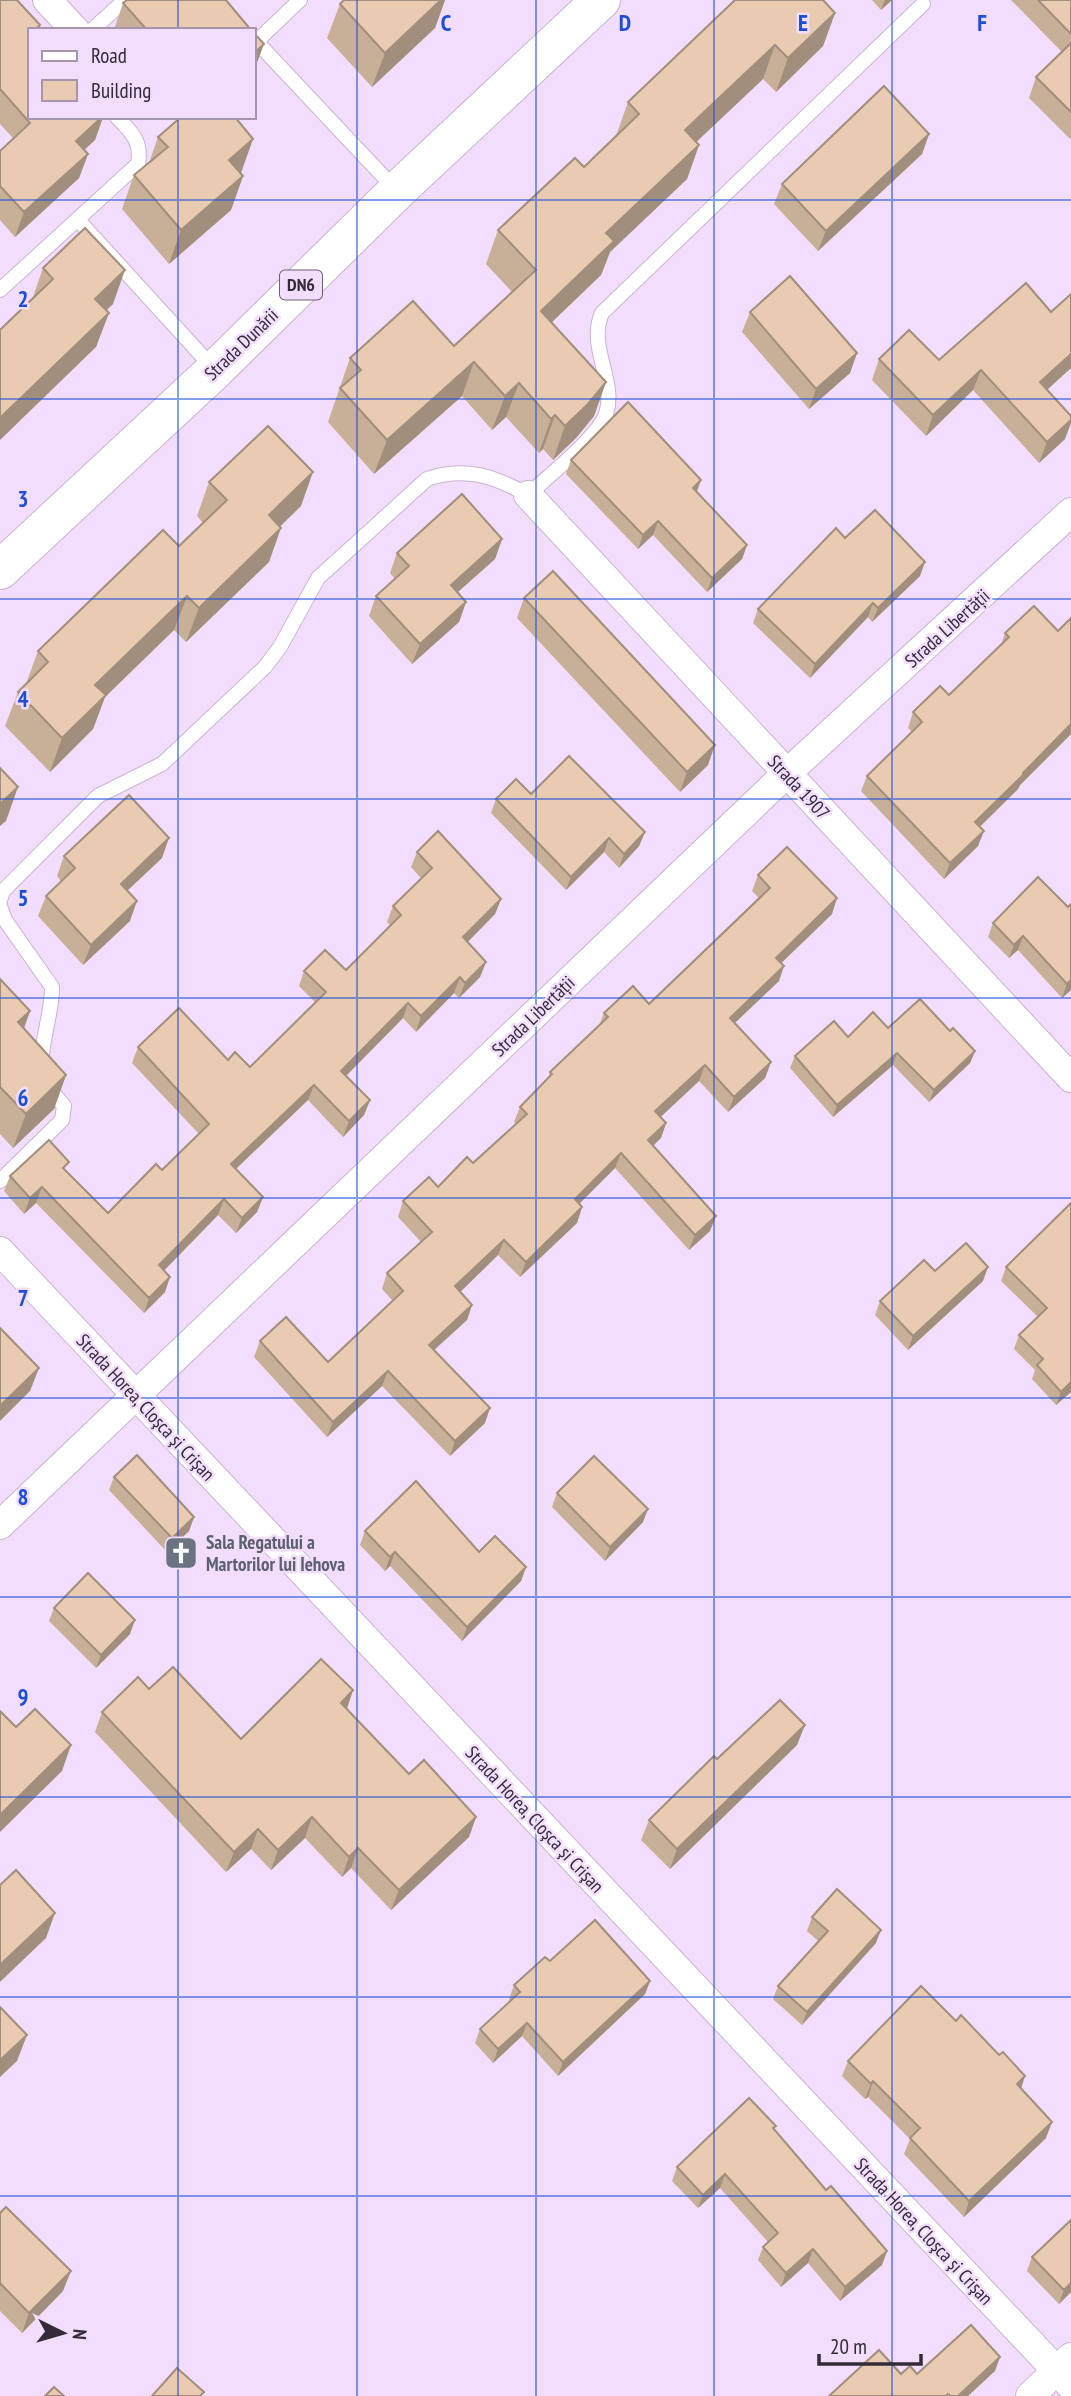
<svg xmlns="http://www.w3.org/2000/svg" width="1071" height="2396" viewBox="0 0 1071 2396" font-family="'PT Sans Narrow',sans-serif">
	<rect width="100%" height="100%" fill="#f2ddfc"/>
	<g fill="none" stroke-linecap="round" stroke-linejoin="round">
		<defs>
			<g id="lane">
				<path d="M92,30L125,0"/>
				<path d="M254,39L397,191"/>
				<path d="M256,42L300,0"/>
				<path d="M78,220L214,369"/>
				<path d="M0,290L138,164C142,141 132,133 117,117"/>
				<path d="M0,900L3,891L98,796L162,764L265,667L280,647L318,578L427,479C465,466 494,476 528,495C547,477 598,437 606,414C617,381 587,347 602,313L923,4"/>
				<path d="M0,906L5,920L52,987C53,1013 35,1058 44,1079C48,1089 58,1098 64,1106L62,1120L0,1181"/>
			</g>
			<g id="street">
				<path d="M47,0L75,30"/>
				<path d="M528,495L1071,1078"/>
				<path d="M0,1251L1071,2386"/>
				<path d="M0,1525L786,774L1071,512"/>
				<path d="M1030,2396L1071,2357"/>
			</g>
			<path id="primary" d="M0,570L215,370L397,191L601,0"/>
		</defs>
		<use href="#lane" stroke="#c8b4d2" stroke-width="16"/>
		<use href="#street" stroke="#c8b4d2" stroke-width="30"/>
		<use href="#primary" stroke="#c8b4d2" stroke-width="40"/>
		<use href="#lane" stroke="#fff" stroke-width="14"/>
		<use href="#street" stroke="#fff" stroke-width="28"/>
		<use href="#primary" stroke="#fff" stroke-width="38"/>
	</g>
	<g fill="#c8af98">
		<path d="M0,0L30,30V117H103L95,140L84,150L88,154L79,178L15,237L0,220V151L13,138L0,124Z"/>
		<path d="M344,0H445L435,28L372,87L327,38L340,4Z"/>
		<path d="M872,0H892L881,10Z"/>
		<path d="M1011,0H1071V137L1070,139L1029,98L1036,77L1062,52Z"/>
		<path d="M123,3L251,30H114Z"/>
		<path d="M835,13L823,46L776,92L763,79L696,142L699,145L687,179L610,252L601,275L552,322L606,382L594,416L576,438L553,460L543,449L539,453L506,417L492,430L462,396L374,474L328,422L350,358L454,346L512,292L486,264L498,230L584,167L616,136L628,102Z"/>
		<path d="M929,134L922,154L818,251L774,204L782,184Z"/>
		<path d="M158,137L241,173L243,176L231,210L169,264L122,209L134,175L149,163Z"/>
		<path d="M43,268L113,304L106,310L96,347L32,300Z"/>
		<path d="M1071,294V368L1047,390L1065,439L1039,463L973,390L926,436L872,380L879,359L939,360L1051,312Z"/>
		<path d="M750,312L857,353L850,373L809,409L742,332Z"/>
		<path d="M571,460L697,492L747,545L742,559L707,592L653,535L638,549L566,474Z"/>
		<path d="M209,482L301,506L280,526L269,562L186,642L174,630L105,697L93,729L50,772L5,726L18,692L26,684L38,651L179,546L203,523L197,516Z"/>
		<path d="M845,538L920,576L872,622L868,617L810,678L753,623L758,609Z"/>
		<path d="M502,539L495,559L457,593L466,602L459,622L412,664L369,616L376,596L395,579L390,573L397,553Z"/>
		<path d="M524,598L708,765L680,792L517,618Z"/>
		<path d="M1071,618V734L1020,785L1018,789L980,827L978,846L944,879L861,791L867,776L912,732L908,728L913,712L949,695L1001,645L1005,633L1058,631Z"/>
		<path d="M531,794L645,832L639,846L619,868L604,852L566,890L491,813L496,799Z"/>
		<path d="M417,852L501,899L495,914L467,942L486,962L480,977L459,998L454,993L416,1032L403,1018L346,1076L370,1100L364,1115L343,1137L308,1100L236,1169L263,1197L257,1212L236,1233L218,1215L164,1270L165,1292L144,1313L36,1203L24,1214L4,1191L10,1176L66,1171L108,1213L162,1170L199,1134L132,1063L138,1047L228,1060L250,1067L315,1002L299,986L304,971L346,970L390,925L387,922L393,906L421,878L411,867Z"/>
		<path d="M64,856L162,858L127,891L130,921L83,965L38,916L46,896L61,881L57,876Z"/>
		<path d="M758,875L832,914L781,963L779,981L735,1023L771,1062L765,1078L728,1112L699,1081L660,1117L666,1123L661,1138L653,1146L710,1231L689,1250L615,1168L579,1204L582,1207L577,1223L520,1277L498,1255L460,1292L472,1305L467,1320L434,1350L485,1423L450,1456L382,1386L327,1437L254,1357L260,1341L328,1362L393,1301L382,1289L387,1273L421,1242L398,1217L403,1201L438,1187L473,1163L516,1124L514,1122L520,1107L548,1079L550,1072L599,1026L604,1013L649,1004L759,898L752,891Z"/>
		<path d="M1038,877L1071,990L1062,998L1018,950L1009,958L988,937L993,923Z"/>
		<path d="M0,979L30,1011L24,1029L66,1075L54,1109L13,1148L0,1134Z"/>
		<path d="M888,1028L950,1031L975,1051L970,1063L929,1102L893,1065L833,1117L790,1068L795,1056L848,1037Z"/>
		<path d="M1071,1203V1392L1056,1405L1032,1379L1035,1370L1014,1349L1019,1335L1038,1317L1001,1281L1006,1267Z"/>
		<path d="M935,1271L983,1281L908,1350L875,1315L880,1301Z"/>
		<path d="M114,1477L194,1517L189,1531L167,1552L109,1490Z"/>
		<path d="M557,1493L643,1522L605,1561L552,1507Z"/>
		<path d="M365,1531L479,1552L526,1567L521,1581L462,1641L390,1566L385,1571L360,1545Z"/>
		<path d="M54,1608L130,1634L96,1668L49,1621Z"/>
		<path d="M149,1689L241,1739L353,1690L347,1709L409,1774L476,1817L469,1837L391,1910L351,1868L342,1877L305,1838L271,1870L251,1849L226,1872L95,1732L102,1712Z"/>
		<path d="M797,1745L670,1869L641,1840L649,1820L717,1759Z"/>
		<path d="M812,1917L876,1943L802,2025L773,1999L778,1986L819,1942L807,1931Z"/>
		<path d="M550,1961L650,1981L645,1994L558,2076L522,2036L493,2063L475,2043L480,2029L510,2001L509,1999L514,1985Z"/>
		<path d="M848,2061L1021,2088L1046,2138L964,2217L904,2154L910,2139L868,2097L865,2099L842,2076Z"/>
		<path d="M774,2130L826,2190L887,2251L882,2265L840,2301L808,2263L781,2287L758,2260L763,2247L768,2242L720,2188L698,2208L672,2181L677,2167Z"/>
		<path d="M0,2213L63,2291L22,2333L0,2311Z"/>
		<path d="M1071,2220V2292L1059,2304L1027,2271L1032,2257Z"/>
	</g>
	<g fill="#a28e7c">
		<path d="M441,0H445L435,28L372,87L385,53Z"/>
		<path d="M885,0H892L881,10Z"/>
		<path d="M835,13L823,46L776,92L788,58Z"/>
		<path d="M264,44L254,71V53Z"/>
		<path d="M775,45L763,79L673,164L685,130Z"/>
		<path d="M102,117H103L95,140L67,166L76,141Z"/>
		<path d="M929,134L922,154L818,251L826,231Z"/>
		<path d="M253,139L241,173L229,160Z"/>
		<path d="M699,145L687,179L610,252L601,275L528,345L541,311L606,233Z"/>
		<path d="M88,154L79,178L15,237L24,212Z"/>
		<path d="M243,176L231,210L169,264L181,230Z"/>
		<path d="M125,270L113,304L83,333L95,299Z"/>
		<path d="M109,313L96,347L0,440V418Z"/>
		<path d="M857,353L850,373L809,409L816,389Z"/>
		<path d="M1071,354V368L1032,403L1040,382Z"/>
		<path d="M474,362L462,396L374,474L387,440Z"/>
		<path d="M981,370L973,390L926,436L933,415Z"/>
		<path d="M606,382L594,416L576,438L553,460L565,426Z"/>
		<path d="M519,383L506,417L492,430L505,396Z"/>
		<path d="M555,415L543,449L539,453L551,419Z"/>
		<path d="M1071,420V423L1065,439L1039,463L1047,442Z"/>
		<path d="M313,472L301,506L257,549L269,515Z"/>
		<path d="M701,480L696,494L693,488Z"/>
		<path d="M658,521L653,535L638,549L643,535Z"/>
		<path d="M281,528L269,562L186,642L199,608Z"/>
		<path d="M502,539L495,559L443,605L451,585Z"/>
		<path d="M747,545L742,559L707,592L712,578Z"/>
		<path d="M925,562L920,576L872,622L878,608Z"/>
		<path d="M187,596L174,630L105,697L93,729L50,772L62,738L95,685Z"/>
		<path d="M466,602L459,622L412,664L420,644Z"/>
		<path d="M873,603L868,617L810,678L815,664Z"/>
		<path d="M1071,724V734L1020,785L1018,789L969,837L975,822Z"/>
		<path d="M715,745L708,765L680,792L687,772Z"/>
		<path d="M18,787L6,821L0,826V804Z"/>
		<path d="M984,831L978,846L944,879L950,863Z"/>
		<path d="M645,832L639,846L619,868L624,854Z"/>
		<path d="M169,838L162,858L113,904L121,884Z"/>
		<path d="M609,838L604,852L566,890L571,877Z"/>
		<path d="M837,898L832,914L771,973L776,958Z"/>
		<path d="M501,899L495,914L457,953L463,937Z"/>
		<path d="M137,901L130,921L83,965L91,945Z"/>
		<path d="M1023,936L1018,950L1009,958L1014,945Z"/>
		<path d="M486,962L480,977L459,998L465,983Z"/>
		<path d="M784,966L779,981L724,1033L730,1018Z"/>
		<path d="M460,977L454,993L416,1032L421,1016Z"/>
		<path d="M1071,980V990L1062,998L1067,984Z"/>
		<path d="M408,1003L403,1018L336,1086L341,1071Z"/>
		<path d="M30,1011L18,1044V1022Z"/>
		<path d="M975,1051L970,1063L929,1102L934,1090Z"/>
		<path d="M897,1053L893,1065L833,1117L837,1105Z"/>
		<path d="M771,1062L765,1078L728,1112L734,1097Z"/>
		<path d="M705,1065L699,1081L650,1127L655,1111Z"/>
		<path d="M66,1075L54,1109L13,1148L26,1114Z"/>
		<path d="M314,1085L308,1100L225,1179L231,1164Z"/>
		<path d="M370,1100L364,1115L343,1137L349,1121Z"/>
		<path d="M666,1123L661,1138L642,1156L648,1140Z"/>
		<path d="M621,1153L615,1168L569,1214L575,1199Z"/>
		<path d="M42,1187L36,1203L24,1214L30,1198Z"/>
		<path d="M263,1197L257,1212L236,1233L242,1218Z"/>
		<path d="M224,1199L218,1215L154,1281L159,1265Z"/>
		<path d="M582,1207L577,1223L520,1277L526,1262Z"/>
		<path d="M716,1216L710,1231L689,1250L695,1235Z"/>
		<path d="M504,1240L498,1255L450,1302L455,1286Z"/>
		<path d="M988,1267L983,1281L908,1350L913,1336Z"/>
		<path d="M170,1277L165,1292L144,1313L149,1298Z"/>
		<path d="M472,1305L467,1320L423,1360L429,1345Z"/>
		<path d="M39,1368L30,1391L0,1421V1406Z"/>
		<path d="M388,1371L382,1386L327,1437L333,1422Z"/>
		<path d="M1071,1382V1392L1056,1405L1061,1392Z"/>
		<path d="M490,1408L485,1423L450,1456L455,1441Z"/>
		<path d="M648,1509L643,1522L605,1561L610,1547Z"/>
		<path d="M194,1517L189,1531L167,1552L172,1538Z"/>
		<path d="M395,1552L390,1566L385,1571L390,1557Z"/>
		<path d="M526,1567L521,1581L462,1641L467,1627Z"/>
		<path d="M135,1620L130,1634L96,1668L101,1655Z"/>
		<path d="M353,1690L346,1711L341,1703Z"/>
		<path d="M805,1725L797,1745L670,1869L677,1849Z"/>
		<path d="M71,1745L62,1771L0,1832V1815Z"/>
		<path d="M312,1817L305,1838L271,1870L278,1850Z"/>
		<path d="M476,1817L469,1837L391,1910L399,1890Z"/>
		<path d="M258,1829L251,1849L226,1872L234,1852Z"/>
		<path d="M358,1848L351,1868L342,1877L349,1857Z"/>
		<path d="M55,1913L46,1938L0,1982V1965Z"/>
		<path d="M881,1930L876,1943L802,2025L807,2012Z"/>
		<path d="M650,1981L645,1994L558,2076L563,2062Z"/>
		<path d="M527,2023L522,2036L493,2063L498,2049Z"/>
		<path d="M27,2035L17,2061L0,2077V2060Z"/>
		<path d="M1025,2076L1020,2092L1017,2084Z"/>
		<path d="M873,2081L868,2097L865,2099L871,2084Z"/>
		<path d="M1052,2122L1046,2138L964,2217L969,2201Z"/>
		<path d="M725,2174L720,2188L698,2208L703,2195Z"/>
		<path d="M813,2249L808,2263L781,2287L786,2273Z"/>
		<path d="M887,2251L882,2265L840,2301L845,2287Z"/>
		<path d="M71,2271L63,2291L22,2333L29,2313Z"/>
		<path d="M1071,2283V2292L1059,2304L1064,2290Z"/>
		<path d="M1000,2357L995,2371L968,2396H958Z"/>
	</g>
	<g fill="#e8cbb1" stroke="#a28e7c" stroke-width="2">
		<path d="M0,0H17L40,25L35,30H30V117H102L76,141L88,154L24,212L0,186V151L30,123L0,89Z"/>
		<path d="M127,0H226L251,30H147L123,3Z"/>
		<path d="M344,0H441L385,53L340,4Z"/>
		<path d="M735,0H823L835,13L788,58L775,45L685,130L699,145L606,233L614,241L541,311L606,382L588,404L565,426L555,415L551,419L519,383L505,396L474,362L387,440L340,388L361,370L350,358L413,301L454,346L536,270L498,230L575,158L584,167L639,114L628,102Z"/>
		<path d="M1038,0H1071V34Z"/>
		<path d="M254,33L264,44L254,53Z"/>
		<path d="M1071,43V112L1036,77Z"/>
		<path d="M884,86L929,134L826,231L782,184Z"/>
		<path d="M181,117H235L253,139L229,160L243,176L181,230L134,175L168,147L158,137Z"/>
		<path d="M85,228L125,270L95,299L109,313L0,418V330L53,279L43,268Z"/>
		<path d="M790,276L857,353L816,389L750,312Z"/>
		<path d="M1026,283L1051,312L1071,294V354L1040,382L1071,416V420L1047,442L981,370L933,415L879,359L909,330L939,360Z"/>
		<path d="M628,402L701,480L693,488L747,545L712,578L658,521L643,535L571,460Z"/>
		<path d="M268,426L313,472L269,515L281,528L199,608L187,596L95,685L106,695L62,738L18,692L48,662L38,651L163,530L179,546L227,500L209,482Z"/>
		<path d="M462,494L502,539L451,585L466,602L420,644L376,596L409,566L397,553Z"/>
		<path d="M875,510L925,562L878,608L873,603L815,664L758,609L836,528L845,538Z"/>
		<path d="M553,571L715,745L687,772L524,598Z"/>
		<path d="M1034,606L1058,631L1071,618V724L1023,773L1024,774L975,822L984,831L950,863L867,776L922,722L913,712L940,686L949,695L1009,637L1005,633Z"/>
		<path d="M569,756L645,832L624,854L609,838L571,877L496,799L516,779L531,794Z"/>
		<path d="M0,768L18,787L0,804Z"/>
		<path d="M129,795L169,838L121,884L137,901L91,945L46,896L75,868L64,856Z"/>
		<path d="M438,831L501,899L463,937L486,962L465,983L460,977L421,1016L408,1003L341,1071L370,1100L349,1121L314,1085L231,1164L263,1197L242,1218L224,1199L159,1265L170,1277L149,1298L42,1187L30,1198L10,1176L49,1140L69,1162L63,1168L108,1213L156,1164L162,1170L209,1124L138,1047L179,1008L228,1060L235,1052L250,1067L326,992L304,971L325,950L346,970L401,915L393,906L432,868L417,852Z"/>
		<path d="M787,847L837,898L776,958L784,966L730,1018L771,1062L734,1097L705,1065L655,1111L666,1123L648,1140L716,1216L695,1235L621,1153L575,1199L582,1207L526,1262L504,1240L455,1286L472,1305L429,1345L490,1408L455,1441L388,1371L333,1422L260,1341L286,1317L328,1362L403,1291L387,1273L432,1232L403,1201L429,1177L438,1187L467,1157L473,1163L527,1114L520,1107L552,1074L550,1072L608,1017L604,1013L633,986L649,1004L770,888L758,875Z"/>
		<path d="M1038,877L1068,907L1071,904V980L1067,984L1023,936L1014,945L993,923Z"/>
		<path d="M0,979L30,1011L18,1022L66,1075L26,1114L0,1087Z"/>
		<path d="M920,999L950,1031L953,1028L975,1051L934,1090L897,1053L837,1105L795,1056L834,1021L848,1037L873,1012L888,1028Z"/>
		<path d="M1071,1203V1382L1061,1392L1037,1365L1043,1359L1019,1335L1047,1308L1006,1267Z"/>
		<path d="M966,1243L988,1267L913,1336L880,1301L924,1260L935,1271Z"/>
		<path d="M0,1328L39,1368L0,1406Z"/>
		<path d="M137,1455L194,1517L172,1538L114,1477Z"/>
		<path d="M594,1456L648,1509L610,1547L557,1493Z"/>
		<path d="M416,1481L479,1552L495,1536L526,1567L467,1627L395,1552L390,1557L365,1531Z"/>
		<path d="M88,1573L135,1620L101,1655L54,1608Z"/>
		<path d="M321,1659L353,1690L341,1703L409,1774L424,1760L476,1817L399,1890L358,1848L349,1857L312,1817L278,1850L258,1829L234,1852L102,1712L138,1677L149,1689L173,1667L241,1739Z"/>
		<path d="M780,1700L805,1725L677,1849L649,1820L714,1756L717,1759Z"/>
		<path d="M35,1709L71,1745L0,1815V1711L16,1727Z"/>
		<path d="M16,1870L55,1913L0,1965V1885Z"/>
		<path d="M837,1889L881,1930L807,2012L778,1986L828,1931L812,1917Z"/>
		<path d="M595,1920L650,1981L563,2062L527,2023L498,2049L480,2029L520,1992L514,1985L545,1957L550,1961Z"/>
		<path d="M921,1986L956,2021L961,2015L999,2055L1003,2052L1025,2076L1017,2084L1052,2122L969,2201L910,2138L920,2128L873,2081L871,2084L848,2061Z"/>
		<path d="M0,2007L27,2035L0,2060Z"/>
		<path d="M749,2098L776,2126L773,2128L826,2190L831,2186L887,2251L845,2287L813,2249L786,2273L763,2247L778,2233L725,2174L703,2195L677,2167Z"/>
		<path d="M6,2207L71,2271L29,2313L1,2284L0,2285V2213Z"/>
		<path d="M1071,2220V2283L1064,2290L1032,2257Z"/>
		<path d="M971,2325L1000,2357L958,2396H951L948,2394L946,2396H829L879,2350L901,2374L910,2366L917,2374Z"/>
		<path d="M177,2368L204,2392L200,2396H152Z"/>
		<path d="M54,2387L64,2396H45Z"/>
	</g>
	<path fill="none" stroke="#1d4ed8" stroke-width="2" stroke-opacity="0.55" d="M178,0V30M357,0V2396M536,0V2396M714,0V2396M892,0V2396M178,117V2396M0,200H1071M0,399H1071M0,599H1071M0,799H1071M0,998H1071M0,1198H1071M0,1398H1071M0,1597H1071M0,1797H1071M0,1997H1071M0,2196H1071"/>
	<defs>
		<symbol id="church-square" viewBox="-11 -11 22 22"><rect x="-9" y="-9" width="18" height="18" rx="4" fill="#6b7280" stroke="#f2ddfc"/><path d="M-1.2-6h2.4v3.5h3.3v2.4h-3.3V6h-2.4V-.1h-3.3v-2.4h3.3Z" fill="#fff"/></symbol>
	</defs>
	<g fill-rule="evenodd">
		<use href="#church-square" x="162" y="1534" width="38" height="38"/>
	</g>
	<g text-anchor="middle" stroke-width="5" stroke-linejoin="round" paint-order="stroke">
		<rect fill="#f2ddfc" stroke="#6c6072" stroke-width="2" x="280" y="270.5" width="42" height="29" rx="5"/>
		<g font-size="18" font-weight="bold" fill="#332b37">
			<text x="301" y="291">DN6</text>
		</g>
		<g font-size="19" fill="#332b37" stroke="#f2ddfc">
			<text transform="translate(241 344) rotate(-44)" y="7">Strada Dunării</text>
			<text transform="translate(947 628) rotate(-42)" y="7">Strada Libertății</text>
			<text transform="translate(799 787) rotate(47)" y="7">Strada 1907</text>
			<text transform="translate(533 1016) rotate(-44)" y="7">Strada Libertății</text>
			<text transform="translate(146 1407) rotate(47)" y="7">Strada Horea, Cloşca şi Crişan</text>
			<text transform="translate(535 1819) rotate(47)" y="7">Strada Horea, Cloşca şi Crişan</text>
			<text transform="translate(924 2231) rotate(47)" y="7">Strada Horea, Cloşca şi Crişan</text>
		</g>
		<g font-size="19" font-weight="bold" fill="#5b616d" stroke="#f2ddfc" text-anchor="start">
			<text x="206" y="1549">Sala Regatului a<tspan x="206" dy="22">Martorilor lui Iehova</tspan></text>
		</g>
	</g>
	<g font-size="23" text-anchor="middle" font-weight="bold" fill="#1d4ed8" stroke="#f2ddfc" stroke-width="5" stroke-linejoin="round" paint-order="stroke">
		<text x="446" y="31">C</text>
		<text x="625" y="31">D</text>
		<text x="803" y="31">E</text>
		<text x="982" y="31">F</text>
		<text x="23" y="307">2</text>
		<text x="23" y="507">3</text>
		<text x="23" y="707">4</text>
		<text x="23" y="906">5</text>
		<text x="23" y="1106">6</text>
		<text x="23" y="1306">7</text>
		<text x="23" y="1505">8</text>
		<text x="23" y="1705">9</text>
	</g>
	<rect x="28" y="28" width="228" height="91" fill="#f2ddfc" stroke="#a696ad" stroke-width="2"/>
	<rect x="42" y="51" width="35" height="10" fill="#ffffff" stroke="#a696ad" stroke-width="2"/>
	<text x="91" y="63" font-size="21" fill="#332b37">Road</text>
	<rect x="42" y="80" width="35" height="21" fill="#e8cbb1" stroke="#a696ad" stroke-width="2"/>
	<text x="91" y="98" font-size="21" fill="#332b37">Building</text>
	<g transform="translate(63 2333) rotate(95)" stroke="#f2ddfc" stroke-width="5" paint-order="stroke">
	<path d="M0-5L12 26L0 18L-12 26Z" fill="#332b37"/>
	<text y="-10" font-size="19" font-weight="bold" text-anchor="middle" fill="#332b37">N</text>
	</g>
	<path d="M819 2354v10h102v-10" fill="none" stroke="#332b37" stroke-width="3.5"/>
	<text x="830" y="2354" font-size="21" fill="#332b37" stroke="#f2ddfc" stroke-width="5" paint-order="stroke">20 m</text>
</svg>
